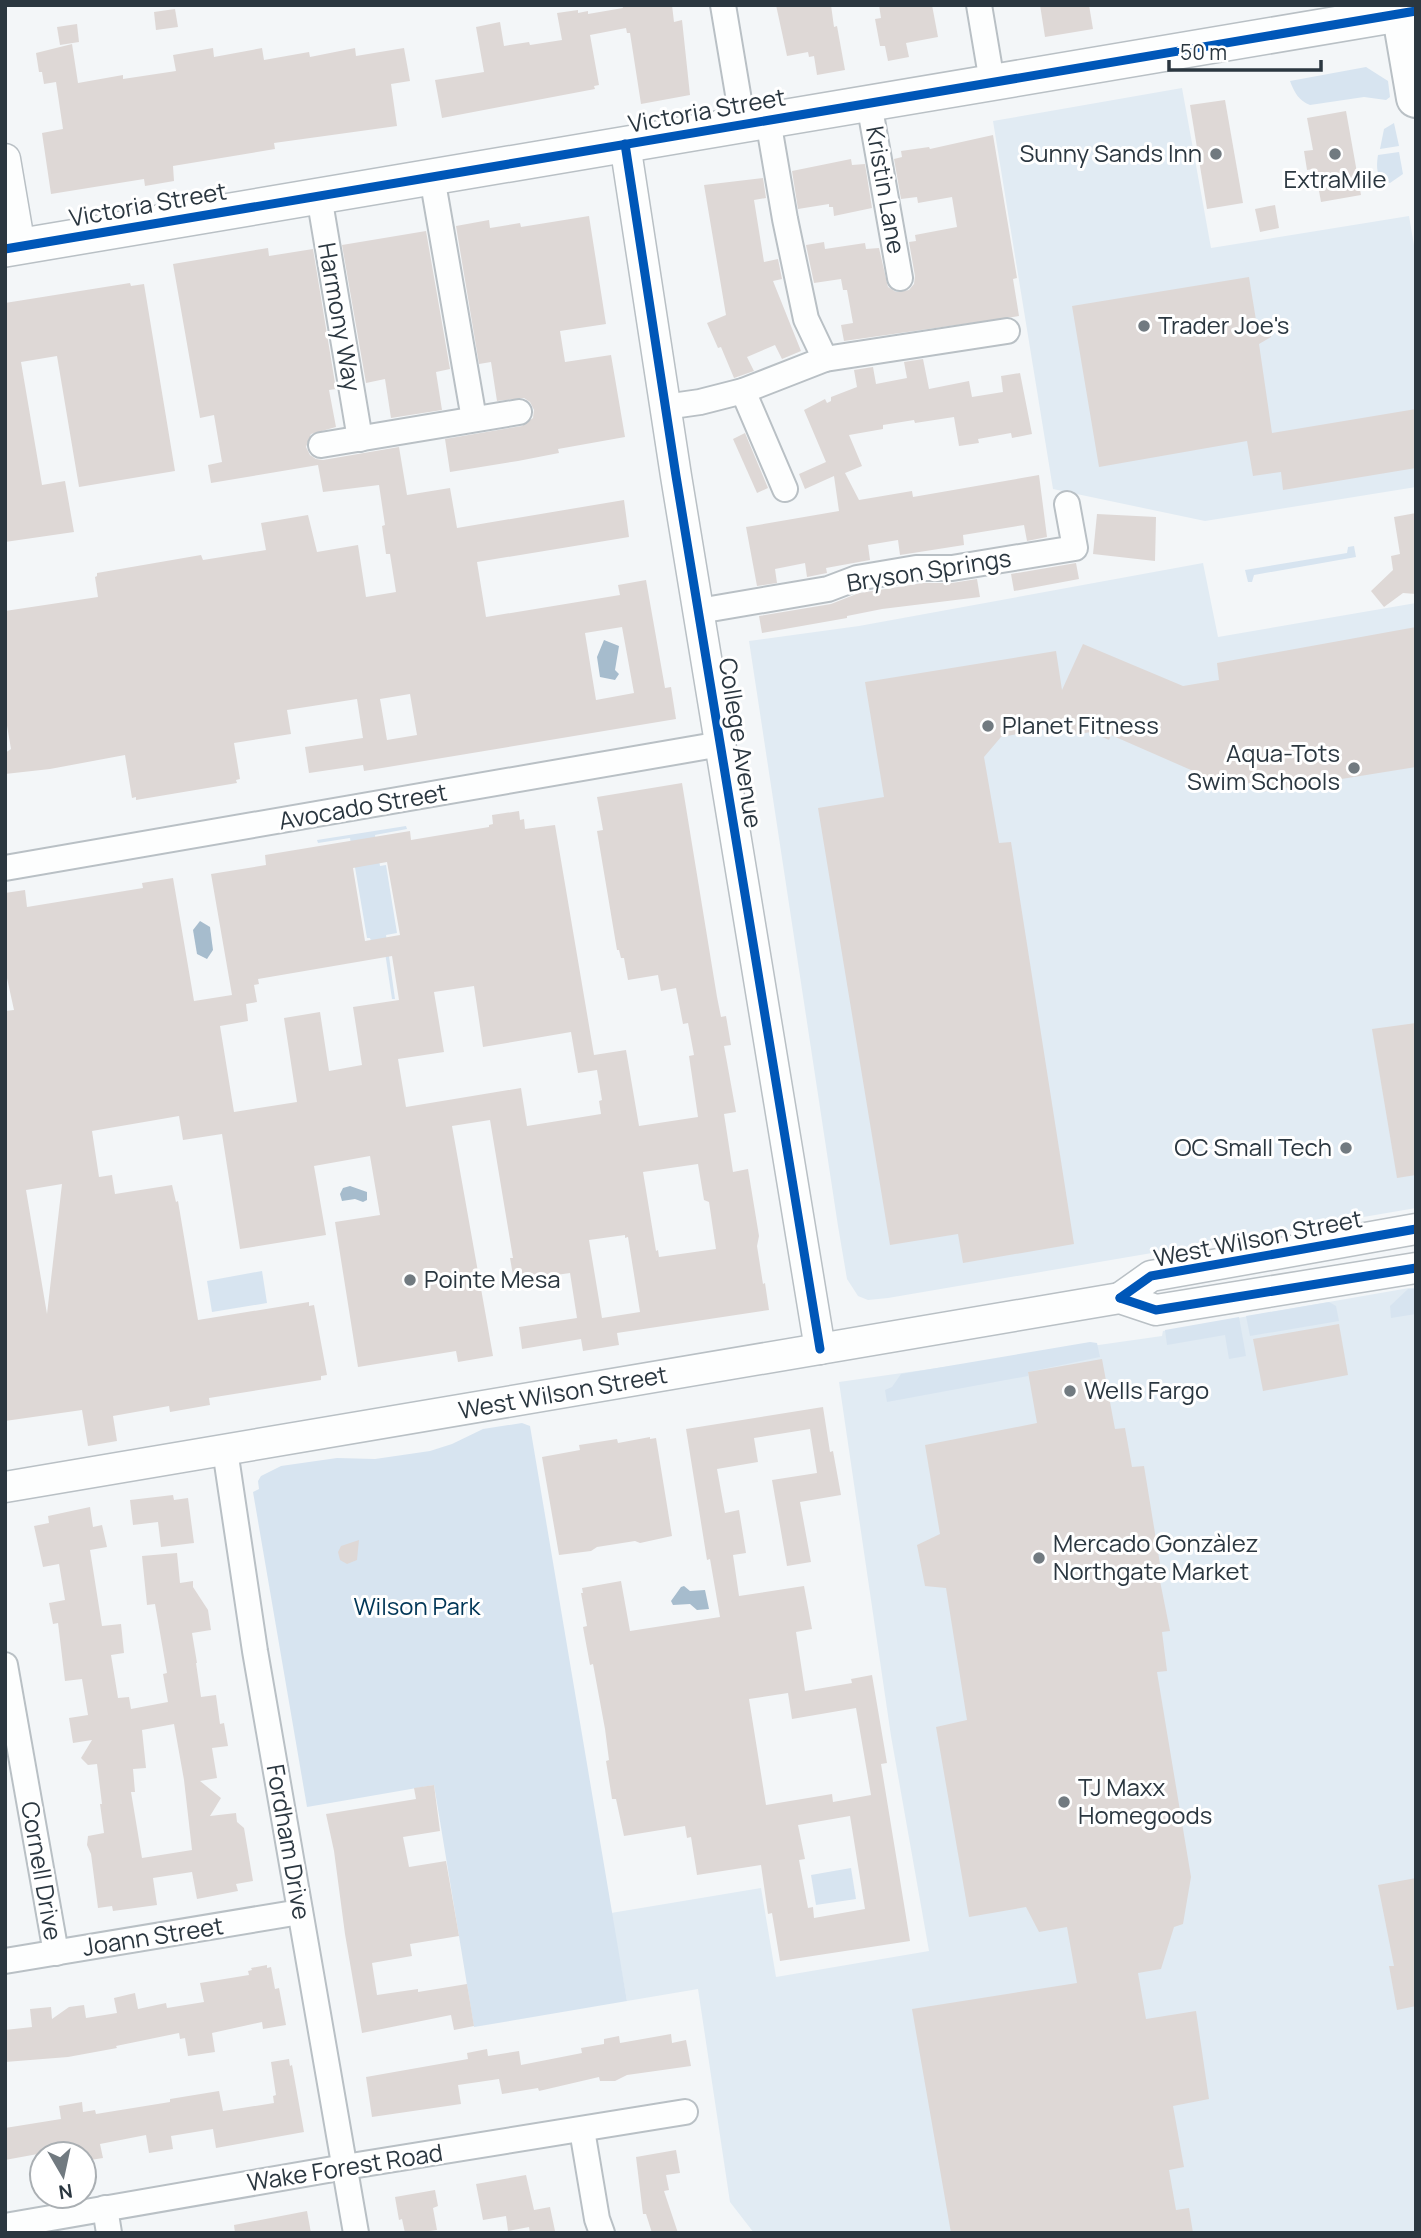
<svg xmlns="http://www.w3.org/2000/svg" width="1421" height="2238" viewBox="0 0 1421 2238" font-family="Manrope,sans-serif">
	<rect width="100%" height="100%" fill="#f3f6f8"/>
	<g fill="#e1ebf3">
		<path d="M1182,88L1211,248L1409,216L1416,257V487L1205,521L1053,489L993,121Z"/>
		<path d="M1203,563L1218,637L1416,603V1208L888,1298L868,1300L858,1296L847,1279L838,1226L749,641L859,626Z"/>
		<path d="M1409,1288H1416V2233H754L730,2202L698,1989L627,2001L611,1913L761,1888L776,1977L929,1951L891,1736L839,1382L1162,1336L1163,1331Z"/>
	</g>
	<g fill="#d7e4f0">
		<path d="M1366,67L1388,81L1390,97L1386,100L1364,97L1310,105C1299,101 1294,92 1290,81Z"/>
		<path d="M1394,123L1399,146L1380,149L1384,129Z"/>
		<path d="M1399,152L1403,174L1390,183C1376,179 1376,168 1378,155Z"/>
		<path d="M1354,546L1356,557L1254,575L1252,582H1248L1245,570L1347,553L1348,547Z"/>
		<path d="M406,826L407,829L375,835L380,866L386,865L397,933L386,935L395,999H392L383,939L371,941L370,938H367L350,838L318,843L317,840Z"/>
		<path d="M262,1271L267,1303L212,1312L207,1281Z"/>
		<path d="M1408,1289H1416V1314L1391,1318L1390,1306Z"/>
		<path d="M1329,1302L1336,1306L1339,1321L1250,1336L1246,1316Z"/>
		<path d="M1239,1317L1246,1356L1229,1359L1225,1335L1167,1345L1165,1330Z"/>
		<path d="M1090,1342L1097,1343L1100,1357L1028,1372V1376L887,1402L885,1390L892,1387L901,1374Z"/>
		<path d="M522,1423L530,1426L627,2001L474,2027L434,1785L307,1807L253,1492L259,1489L258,1481L261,1476L281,1466L337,1458L375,1459L430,1451L452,1444L483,1429Z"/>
		<path d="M851,1868L856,1899L816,1905L811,1875Z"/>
	</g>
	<g fill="#a6bccd">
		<path d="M604,640L619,646L615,670L619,674L615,680L600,677L597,657Z"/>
		<path d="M200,921L210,927L213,950L207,959L197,954L193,930Z"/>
		<path d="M350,1186L367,1192V1200L363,1202L355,1199L342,1201L340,1194L343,1188Z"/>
		<path d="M684,1586L690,1591L705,1590L709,1609L697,1610L690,1604L673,1605L671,1601L681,1587Z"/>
	</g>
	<g fill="#ded8d6" fill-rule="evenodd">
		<path d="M622,5H672L674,22L682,20L690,95L641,104L630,33H627L626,28L590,35L599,85L594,86L595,89L442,118L435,80L484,72L476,27L500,22L504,46L529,42L530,45L562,40L557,13L578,10V13L588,11V14L623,8Z"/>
		<path d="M776,5H831L834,27L837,26L845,70L817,75L814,56L809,57L808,52L787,56Z"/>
		<path d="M879,5H932L938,37L906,43L909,57L888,61L885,46H880L875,19L881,18Z"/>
		<path d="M1040,5H1089L1093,29L1045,37Z"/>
		<path d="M175,9L178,27L156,30L154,12Z"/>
		<path d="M77,24L79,42L60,45L57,27Z"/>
		<path d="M72,44L78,83L123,75V79L176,71L173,55L213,48L214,57L262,48L264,60L309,52L310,57L355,48L356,56L404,48L410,81L391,84L397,126L274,143L275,149L173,166L174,181L145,186L144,179L51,194L42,133L63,129L56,82L44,84L42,72H39L36,53Z"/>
		<path d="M1225,100L1243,203L1207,209L1190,105Z"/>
		<path d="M1346,111L1361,195L1321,202L1315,169L1307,170L1304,151L1313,150L1307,118Z"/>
		<path d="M993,135L1017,278L1013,279L1019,316L844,341L841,325L853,323L847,290H843L841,279L814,283L806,245L824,242L825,249L865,243L866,249L879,248L888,287L896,292L909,290L914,284L915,276L909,242L916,241L915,235L957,227L952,197L918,203L917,197L901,199L894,159L902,157L901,151L929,147L930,149Z"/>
		<path d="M851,159L852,165L865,164L872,208L834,216L833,207H829V204L798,209L792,171Z"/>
		<path d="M763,178L766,198L754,200L764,262L778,259L782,279L773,281L801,351L782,359L775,345L747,357L754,371L734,378L721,347L718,348L707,323L726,315L704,185Z"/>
		<path d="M1275,205L1279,228L1260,232L1255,209Z"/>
		<path d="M589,216L606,324L560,331L565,362L611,355L625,437L558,449L559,453L518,461L450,472L445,439L522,426L533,418L534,410L530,402L524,398L497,401L491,362L479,364L456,226L489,220L490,228L520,223L521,227Z"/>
		<path d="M426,231L450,369L436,372L442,410L391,418L385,379L366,383L342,245Z"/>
		<path d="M268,248L269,256L313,249L336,389L329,390L336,427L311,434L306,447L310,455L316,459L323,460L399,447L407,495L450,488L457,528L624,500L629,537L477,562L486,617L620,595L618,585L646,580L665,688L671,687L676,719L364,771L363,765L309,773L305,747L363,738L357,699L287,710L291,734L234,743L240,779L236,780L237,783L136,800V797L132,798L125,755L50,769L5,774V753L11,749L5,714V611L98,597L95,577L97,576V573L201,555L203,560L266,550L261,523L308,515L317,552L358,545L366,597L396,592L390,554H386L382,526L385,525L379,485L323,492L318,465L211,483L208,465L222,462L214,415L200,418L173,264ZM622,627L634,693L596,700L585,633ZM410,694L417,735L387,740L380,699Z"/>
		<path d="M1249,277L1256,320L1269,324L1271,337L1259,344L1272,433L1416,409V468L1283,490L1281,472L1253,476L1247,441L1099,467L1072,306Z"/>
		<path d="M130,283L131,286L144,284L175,471L79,487L57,356L21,362L42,485L65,481L74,532L5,542V303Z"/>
		<path d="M923,359L929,389L969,381L972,397L1003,392L1001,376L1020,373L1032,434L1012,438L1011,433L978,439L979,443L959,446L954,417L915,423L914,420L883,425V429L849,435L862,466L845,473L859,500L912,491L913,497L1039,475L1047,537L1027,541L1024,525L963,535L964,545L900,555L898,540L868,545L870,560L826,568L827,573L807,577L805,563L775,569L777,583L757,586L746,527L839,511L834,476L805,489L799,474L826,462L804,410L825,399L827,403L831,401V397L857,387L854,370L873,367L876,384L907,378L904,362Z"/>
		<path d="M745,433L768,488L757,493L733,439Z"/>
		<path d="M1416,513V594L1403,593L1384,607L1371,591L1393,570L1391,556L1400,554L1394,517Z"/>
		<path d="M1097,514L1156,517L1155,561L1093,554Z"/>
		<path d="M1076,563L1079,579L1014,591L1011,574Z"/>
		<path d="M977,579L980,597L882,609L847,616V618L762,633L759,616L831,604L859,593L879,590L923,583H952Z"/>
		<path d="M1416,627V767L1261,792L1259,781L1238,785L1236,778L1216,781L1111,735L1109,740L1091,732L1067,736L1065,726L1001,737L984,757L999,843L1011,842L1074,1244L963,1263L958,1234L890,1245L818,808L884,797L865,682L1056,651L1062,690L1083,644L1183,686L1219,680L1217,663Z"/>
		<path d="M682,783L717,997L721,1017L726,1016L731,1045L724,1046L736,1112L724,1114L733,1172L748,1169L759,1236L757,1246L763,1284L765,1283L769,1310L617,1333L619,1345L583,1351L581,1339L522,1349L519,1327L577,1318L570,1273L514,1281L510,1258H513L490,1120L452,1126L493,1356L458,1362L456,1351L358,1367L335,1222L380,1215L370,1156L314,1166L326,1235L240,1249L222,1134L183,1140L179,1116L92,1131L99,1177L112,1175L115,1194L172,1185L176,1202L178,1201L198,1320L309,1302V1306L314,1305L327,1375L321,1376V1380L209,1398L210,1405L170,1412L169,1406L113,1416L117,1441L88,1446L82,1410L5,1421V1011L14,1010L5,969V893L25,890L27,907L143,888L142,883L173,878L194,1001L232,995L211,874L266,865L265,855L410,831L411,840L489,827V825L493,824L492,815L519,811L520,820L524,819L525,829L555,825L594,1055L626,1050L639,1126L698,1117L689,1056L694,1055L688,1023L683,1024L676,988L661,991L658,975L628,980L624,958H621L619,950H617L597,831L603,830L597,797ZM387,862L400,935L365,941L353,868ZM392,956L399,1000L353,1007L362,1065L329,1071L320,1012L284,1018L297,1102L234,1112L220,1026L248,1021L246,1004L257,1002L254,985L259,984L258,979ZM474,986L483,1047L571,1032L578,1073L597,1070L602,1100L599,1101L601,1114L527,1126L521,1088L406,1107L398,1059L444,1052L434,992ZM698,1164L704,1200L709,1202L716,1249L659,1257L658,1250L656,1251L643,1172ZM62,1184L47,1314L26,1190ZM625,1235V1238L628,1237L640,1312L602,1318L589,1240Z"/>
		<path d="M1416,1023V1175L1397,1178L1372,1029Z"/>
		<path d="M1339,1324L1348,1375L1263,1391L1253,1339Z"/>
		<path d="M1102,1359L1115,1429L1125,1428L1132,1467L1144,1466L1161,1570L1158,1571L1170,1631L1162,1632L1167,1671L1157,1672L1191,1877L1183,1924L1174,1927L1161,1969L1138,1973L1146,2019L1196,2011L1209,2099L1173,2106L1184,2167L1169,2170L1176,2210L1189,2208L1193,2233H951L912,2009L1077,1983L1067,1927L1039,1932L1026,1907L969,1917L936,1727L967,1720L946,1588L925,1586L917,1545L940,1534L925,1445L1037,1423L1028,1372Z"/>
		<path d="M823,1407L830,1452L833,1451L841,1495L800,1502L811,1562L787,1566L772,1480L817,1473L810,1429L754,1438L758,1462L717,1469L725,1513L739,1510L746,1553L733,1555L739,1596L804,1586L812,1629L796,1632L805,1691L852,1683L851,1679L872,1675L887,1763L881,1764L910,1941L780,1961L772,1913L768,1914L761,1865L697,1875L691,1837L687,1838L685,1826L624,1836L616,1799H612L606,1761L609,1760L605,1729L593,1664L590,1665L585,1638L583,1627L587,1626L581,1593H583L582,1588L621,1581L630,1631L720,1617L710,1559L707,1560L686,1429ZM788,1693L792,1719L856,1708L871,1795L833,1802L832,1794L766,1805L749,1699ZM850,1816L865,1909L814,1918L813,1907L808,1908L799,1860L805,1859L798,1825Z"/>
		<path d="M650,1437V1439L656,1438L672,1536L640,1543L635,1541L597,1547L591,1551L559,1555L542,1457L580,1450L579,1445L617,1439L618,1443Z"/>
		<path d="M173,1495L174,1500L188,1498L194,1543L161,1547L158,1522L133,1525L130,1500Z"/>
		<path d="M90,1507L93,1527L102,1525L107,1547L90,1550L102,1626L121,1624L124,1653L111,1655L118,1698L129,1697L131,1709L168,1702L163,1674L167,1673L155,1604L147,1605L142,1556L177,1553L180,1583L193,1581V1587L208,1610L211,1630L192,1633L197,1663H196L201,1697L216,1695L220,1724L224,1723L228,1746L212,1748L217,1778L200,1781L221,1798L210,1816L236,1813L237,1822L244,1828L253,1881L236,1884L238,1891L197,1899L192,1872L153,1878L157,1905L113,1911L112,1906L98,1908L91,1854L87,1845L88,1836L104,1833L100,1804H102L97,1764L88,1765L81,1758L92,1740L73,1743L69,1718L88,1715L82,1679L65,1681L58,1623L53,1624L49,1603L65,1600L59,1564L43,1567L34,1526L49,1523L48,1516ZM174,1724L184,1780L192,1850L142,1858L131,1792H135L133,1769L146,1768L142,1730Z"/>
		<path d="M359,1540L357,1560L347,1564L340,1560L338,1552L341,1546Z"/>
		<path d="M434,1785L440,1831L403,1837L409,1867L446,1861L459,1936L410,1944L412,1956L372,1963L377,1995L418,1989V1992L467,1984L474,2026L454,2030L451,2015L362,2033L345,1934L334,1851L326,1814L416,1799L414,1788Z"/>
		<path d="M1416,1878V2006L1397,2010L1389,1966H1394L1378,1885Z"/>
		<path d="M267,1965V1968L271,1967L275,1989L279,1988L286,2025L263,2029L262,2022L212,2033L215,2052L188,2056L185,2038L180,2039L179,2033L116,2046L117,2048L68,2057L5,2062V2030L32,2027L30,2009L51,2007L52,2019L69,2007L84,2005L86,2018L117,2013L114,1998L135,1993L138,2009L166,2003L167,2008L204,2002L200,1983L249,1975L248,1971L252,1970L251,1968Z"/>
		<path d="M671,2034L672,2043L686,2040L691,2066L627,2075L615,2081H600L599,2077L539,2091L538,2088L502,2094L499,2079L458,2085L461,2104L372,2117L366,2077L468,2059L467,2053L487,2049L488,2056L519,2051L521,2065L582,2053L581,2048L604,2044V2039L619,2036L620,2043Z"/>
		<path d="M289,2059L290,2066L292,2065L304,2132L216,2148L213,2129L171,2136L173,2149L149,2153L146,2135L100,2144L103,2158L84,2161V2154H55L54,2151L5,2160V2128L61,2119L59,2106L82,2102L83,2112L95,2110L96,2114L170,2102V2099L219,2091L223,2111L274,2103L273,2096L276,2095L271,2062Z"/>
		<path d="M676,2150L680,2173L666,2175L669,2190L664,2191L678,2233H652L646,2214H643L636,2157Z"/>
		<path d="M526,2175L534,2210L550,2207L555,2231L530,2233L529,2227L508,2231L506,2216L483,2220L476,2184Z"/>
		<path d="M435,2190L438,2206L433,2208L437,2230L429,2231L430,2233H405L402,2219L399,2220L395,2197Z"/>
		<path d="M307,2211L311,2233H235L234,2225Z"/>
	</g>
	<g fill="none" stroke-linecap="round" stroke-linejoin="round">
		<defs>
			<g id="minor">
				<path d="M723,5L743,124"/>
				<path d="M979,5L992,82"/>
				<path d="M869,103L900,278"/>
				<path d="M768,120L785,219L806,319L825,359"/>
				<path d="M432,177L474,419"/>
				<path d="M319,196L360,439"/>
				<path d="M743,391L785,489"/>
				<path d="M665,407L700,402L743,391L825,359L1007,331"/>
				<path d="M321,445L519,412"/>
				<path d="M699,611L828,589L857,578L916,568H952L1075,548L1067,504"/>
				<path d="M5,868L721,744"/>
				<path d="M225,1450L255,1651L356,2233"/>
				<path d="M5,1665L56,1953"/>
				<path d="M5,1961L300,1912"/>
				<path d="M582,2130L597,2219L602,2233"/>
				<path d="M105,2208L109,2233"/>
				<path d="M5,2226L345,2167L685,2112"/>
			</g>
			<g id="tertiary">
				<path d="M625,144L676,476L820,1349"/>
				<path d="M5,159L20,247"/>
				<path d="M1120,1298L1151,1276L1416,1229"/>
				<path d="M5,1487L1120,1298L1156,1310L1416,1268"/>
			</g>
			<path id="secondary" d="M5,249L1416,11"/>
			<path id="primary" d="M1400,5L1416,98"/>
		</defs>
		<use href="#minor" stroke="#b9c0c5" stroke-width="28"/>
		<use href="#tertiary" stroke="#b9c0c5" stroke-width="33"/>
		<use href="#secondary" stroke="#b9c0c5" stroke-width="38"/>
		<use href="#primary" stroke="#b9c0c5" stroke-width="42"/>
		<use href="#minor" stroke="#fdfefe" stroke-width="24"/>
		<use href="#tertiary" stroke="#fdfefe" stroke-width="30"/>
		<use href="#secondary" stroke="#fdfefe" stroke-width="35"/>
		<use href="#primary" stroke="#fdfefe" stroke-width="38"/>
		<defs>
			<g id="cycleway">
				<path d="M625,144L676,476L820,1349"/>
				<path d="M5,249L1416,11"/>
				<path d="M1120,1298L1151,1276L1416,1229"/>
				<path d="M1120,1298L1156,1310L1416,1268"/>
			</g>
		</defs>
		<use href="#cycleway" stroke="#fff" stroke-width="13"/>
		<use href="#cycleway" stroke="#0057b8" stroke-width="9"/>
	</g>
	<g fill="#717a80" stroke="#fff" stroke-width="2.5">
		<circle cx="1216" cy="154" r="7"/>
		<circle cx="1335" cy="154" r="7"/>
		<circle cx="1144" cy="326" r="7"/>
		<circle cx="988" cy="726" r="7"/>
		<circle cx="1354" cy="768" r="7"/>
		<circle cx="1346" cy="1148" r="7"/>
		<circle cx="410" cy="1280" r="7"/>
		<circle cx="1070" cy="1391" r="7"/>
		<circle cx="1039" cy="1558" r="7"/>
		<circle cx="1064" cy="1802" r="7"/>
	</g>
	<g text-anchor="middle" stroke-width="6" stroke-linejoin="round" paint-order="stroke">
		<g font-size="24" fill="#2b3740" stroke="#fff">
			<text transform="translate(707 111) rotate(-10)" y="8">Victoria Street</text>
			<text transform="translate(885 190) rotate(80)" y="8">Kristin Lane</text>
			<text transform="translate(148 205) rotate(-10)" y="8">Victoria Street</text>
			<text transform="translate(339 317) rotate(80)" y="8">Harmony Way</text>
			<text transform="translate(929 571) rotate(-9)" y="8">Bryson Springs</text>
			<text transform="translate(740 743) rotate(81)" y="8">College Avenue</text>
			<text transform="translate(363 807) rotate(-10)" y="8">Avocado Street</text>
			<text transform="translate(1258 1239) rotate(-11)" y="8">West Wilson Street</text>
			<text transform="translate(563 1393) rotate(-10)" y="8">West Wilson Street</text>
			<text transform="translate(288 1842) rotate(80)" y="8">Fordham Drive</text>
			<text transform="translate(41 1871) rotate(80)" y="8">Cornell Drive</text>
			<text transform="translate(153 1937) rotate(-9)" y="8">Joann Street</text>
			<text transform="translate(345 2168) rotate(-9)" y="8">Wake Forest Road</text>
		</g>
		<g font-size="24" fill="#2b3740" stroke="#fff" text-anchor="start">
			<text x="1202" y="162" text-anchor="end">Sunny Sands Inn</text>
			<text x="1335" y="188" text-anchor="middle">ExtraMile</text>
			<text x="1158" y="334">Trader Joe's</text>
			<text x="1002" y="734">Planet Fitness</text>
			<text x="1340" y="762" text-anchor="end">Aqua-Tots<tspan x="1340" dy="28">Swim Schools</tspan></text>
			<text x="1332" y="1156" text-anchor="end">OC Small Tech</text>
			<text x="424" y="1288">Pointe Mesa</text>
			<text x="1084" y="1399">Wells Fargo</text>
			<text x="1053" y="1552">Mercado Gonzàlez<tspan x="1053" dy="28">Northgate Market</tspan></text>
			<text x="1078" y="1796">TJ Maxx<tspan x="1078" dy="28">Homegoods</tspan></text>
		</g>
		<g font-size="24" fill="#003657" stroke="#fff">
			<text x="417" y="1615">Wilson Park</text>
		</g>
	</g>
	<rect width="1421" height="2238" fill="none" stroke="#2b3740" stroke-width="14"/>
	<g transform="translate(63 2175) rotate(171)"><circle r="33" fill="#ffffff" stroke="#aaafb3" stroke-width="2"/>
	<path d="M0-5L12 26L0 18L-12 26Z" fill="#717a80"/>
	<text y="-10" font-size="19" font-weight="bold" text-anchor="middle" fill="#2b3740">N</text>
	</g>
	<path d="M1169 60v10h152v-10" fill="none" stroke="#2b3740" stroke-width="3.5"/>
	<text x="1180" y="60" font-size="21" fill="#2b3740" stroke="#ffffff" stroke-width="5" paint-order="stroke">50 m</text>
</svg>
